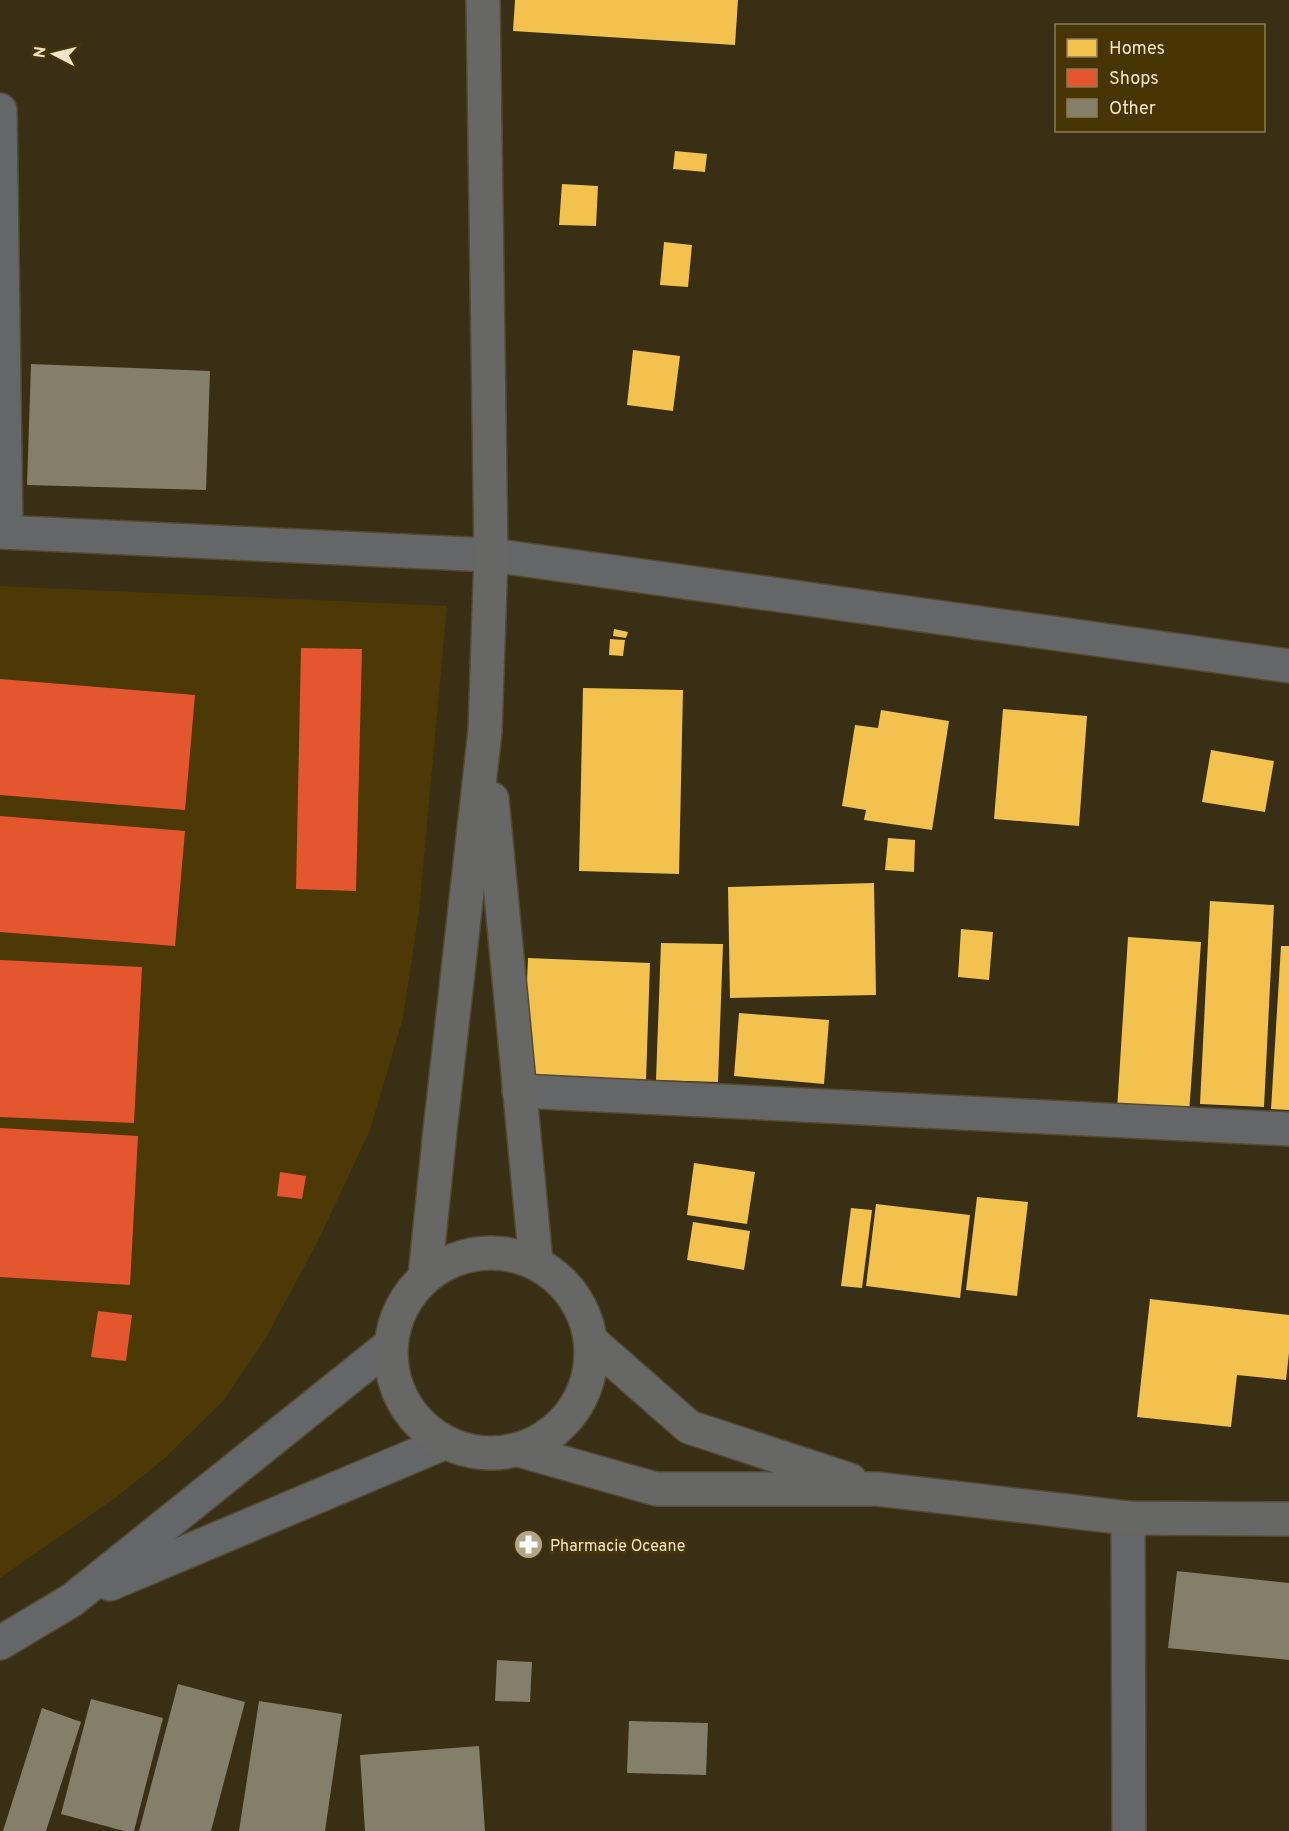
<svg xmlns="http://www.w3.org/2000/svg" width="1289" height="1831" viewBox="0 0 1289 1831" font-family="Overpass,sans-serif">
	<rect width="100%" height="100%" fill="#382f15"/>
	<path fill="#4c3905" d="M0,586L447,606L419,912L403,1018L370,1130L318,1241L267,1336L223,1401L165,1458L118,1496L0,1578Z"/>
	<g fill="#f2c14e">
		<path d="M515,0H738L735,45L513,31Z"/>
		<path d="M675,151L707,154L705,172L673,169Z"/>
		<path d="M562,184L598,186L596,226L559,225Z"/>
		<path d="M664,242L692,245L688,287L660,285Z"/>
		<path d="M633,350L680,356L673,411L627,405Z"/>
		<path d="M614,629L628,632L626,638L613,636Z"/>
		<path d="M610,639L625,640L623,656L609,655Z"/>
		<path d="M583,688L683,690L679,874L579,871Z"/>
		<path d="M1003,709L1087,716L1079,826L994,819Z"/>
		<path d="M881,710L949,721L932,830L864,820L866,810L842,806L855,725L878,728Z"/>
		<path d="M1211,750L1274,761L1265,812L1202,802Z"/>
		<path d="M888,838L915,840L914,872L885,870Z"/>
		<path d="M874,883L876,995L730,998L728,887Z"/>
		<path d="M1210,901L1274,905L1264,1107L1200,1104Z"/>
		<path d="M961,929L993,932L989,980L958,977Z"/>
		<path d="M1128,937L1201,942L1189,1114L1117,1110Z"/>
		<path d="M661,943L723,944L718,1082L656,1080Z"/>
		<path d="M1281,946H1289V1110L1271,1109Z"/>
		<path d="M528,958L650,963L646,1080L523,1075Z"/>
		<path d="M739,1013L829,1020L824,1084L734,1076Z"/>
		<path d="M694,1163L755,1172L747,1224L687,1215Z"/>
		<path d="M977,1197L1028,1202L1017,1296L966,1290Z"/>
		<path d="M876,1204L970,1215L960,1298L866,1286Z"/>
		<path d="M851,1208L872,1210L862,1288L841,1286Z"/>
		<path d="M693,1222L750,1231L744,1270L687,1260Z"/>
		<path d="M1150,1299L1289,1315V1353L1286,1380L1237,1375L1231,1427L1137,1417Z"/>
	</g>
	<g fill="#e4572e">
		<path d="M301,648L362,649L356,891L296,889Z"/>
		<path d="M0,679L195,695L185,810L0,795Z"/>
		<path d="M0,816L185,831L175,946L0,932Z"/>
		<path d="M0,960L142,967L134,1123L0,1117Z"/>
		<path d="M0,1128L138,1136L130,1285L0,1277Z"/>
		<path d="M280,1172L306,1176L302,1199L277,1196Z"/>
		<path d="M98,1311L132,1315L126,1361L91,1357Z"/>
	</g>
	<g fill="#847f68">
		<path d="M31,364L210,371L206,490L27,485Z"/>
		<path d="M1177,1571L1289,1583V1660L1168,1648Z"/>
		<path d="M497,1660L532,1662L530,1702L495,1701Z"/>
		<path d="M178,1684L245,1702L211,1831H139Z"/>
		<path d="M91,1699L163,1718L134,1831H124L61,1814Z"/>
		<path d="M259,1701L342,1714L325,1831H239Z"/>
		<path d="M42,1708L81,1722L46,1831H3Z"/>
		<path d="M629,1721L708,1723L706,1775L627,1773Z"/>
		<path d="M479,1746L485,1831H365L360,1755Z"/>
	</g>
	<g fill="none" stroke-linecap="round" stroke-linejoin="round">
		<defs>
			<g id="minor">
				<path d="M0,110L6,532"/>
				<path d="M0,532L491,555L1289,666"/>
				<path d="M519,1091L1289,1129"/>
				<path d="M1128,1518L1129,1831"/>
				<path d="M110,1584L444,1443"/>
				<path d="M0,1643L72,1600L390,1345"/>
			</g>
			<g id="secondary">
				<path d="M492,799L536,1263"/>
				<circle cx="491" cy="1353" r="100"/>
				<path d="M425,1276L440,1131L485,731L491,555L483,0"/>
				<path d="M591,1341L689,1427L850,1480"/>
				<path d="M522,1451L656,1489H877L1128,1518L1289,1519"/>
			</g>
		</defs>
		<use href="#minor" stroke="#534a34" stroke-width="36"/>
		<use href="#secondary" stroke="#534a34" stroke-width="36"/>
		<use href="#minor" stroke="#656667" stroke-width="33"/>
		<use href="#secondary" stroke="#676765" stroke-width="33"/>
	</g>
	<defs>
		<symbol id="pharmacy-disc" viewBox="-11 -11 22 22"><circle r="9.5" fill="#b2a589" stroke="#473506"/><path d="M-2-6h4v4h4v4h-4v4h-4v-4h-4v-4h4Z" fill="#fff"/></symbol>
	</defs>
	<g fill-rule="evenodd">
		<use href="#pharmacy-disc" x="512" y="1528" width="33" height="33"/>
	</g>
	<g text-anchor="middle" stroke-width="6" stroke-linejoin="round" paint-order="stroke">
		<g font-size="16" fill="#f3e5c8" stroke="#473506" text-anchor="start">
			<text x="550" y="1551">Pharmacie Oceane</text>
		</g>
	</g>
	<rect x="1055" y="24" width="210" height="108" fill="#473506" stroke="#8c7b54" stroke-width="1.5"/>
	<rect x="1067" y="39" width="30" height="18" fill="#f2c14e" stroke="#8c7b54" stroke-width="1.5"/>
	<text x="1109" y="54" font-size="18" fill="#f3e5c8">Homes</text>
	<rect x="1067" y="69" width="30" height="18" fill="#e4572e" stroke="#8c7b54" stroke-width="1.5"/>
	<text x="1109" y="84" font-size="18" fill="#f3e5c8">Shops</text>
	<rect x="1067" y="99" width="30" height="18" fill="#847f68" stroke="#8c7b54" stroke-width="1.5"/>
	<text x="1109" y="114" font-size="18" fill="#f3e5c8">Other</text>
	<g transform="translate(54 54) rotate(277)" stroke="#473506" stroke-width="4.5" paint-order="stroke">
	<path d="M0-4.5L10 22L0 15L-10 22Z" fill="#f3e5c8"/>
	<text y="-9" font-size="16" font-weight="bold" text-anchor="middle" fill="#f3e5c8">N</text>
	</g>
</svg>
